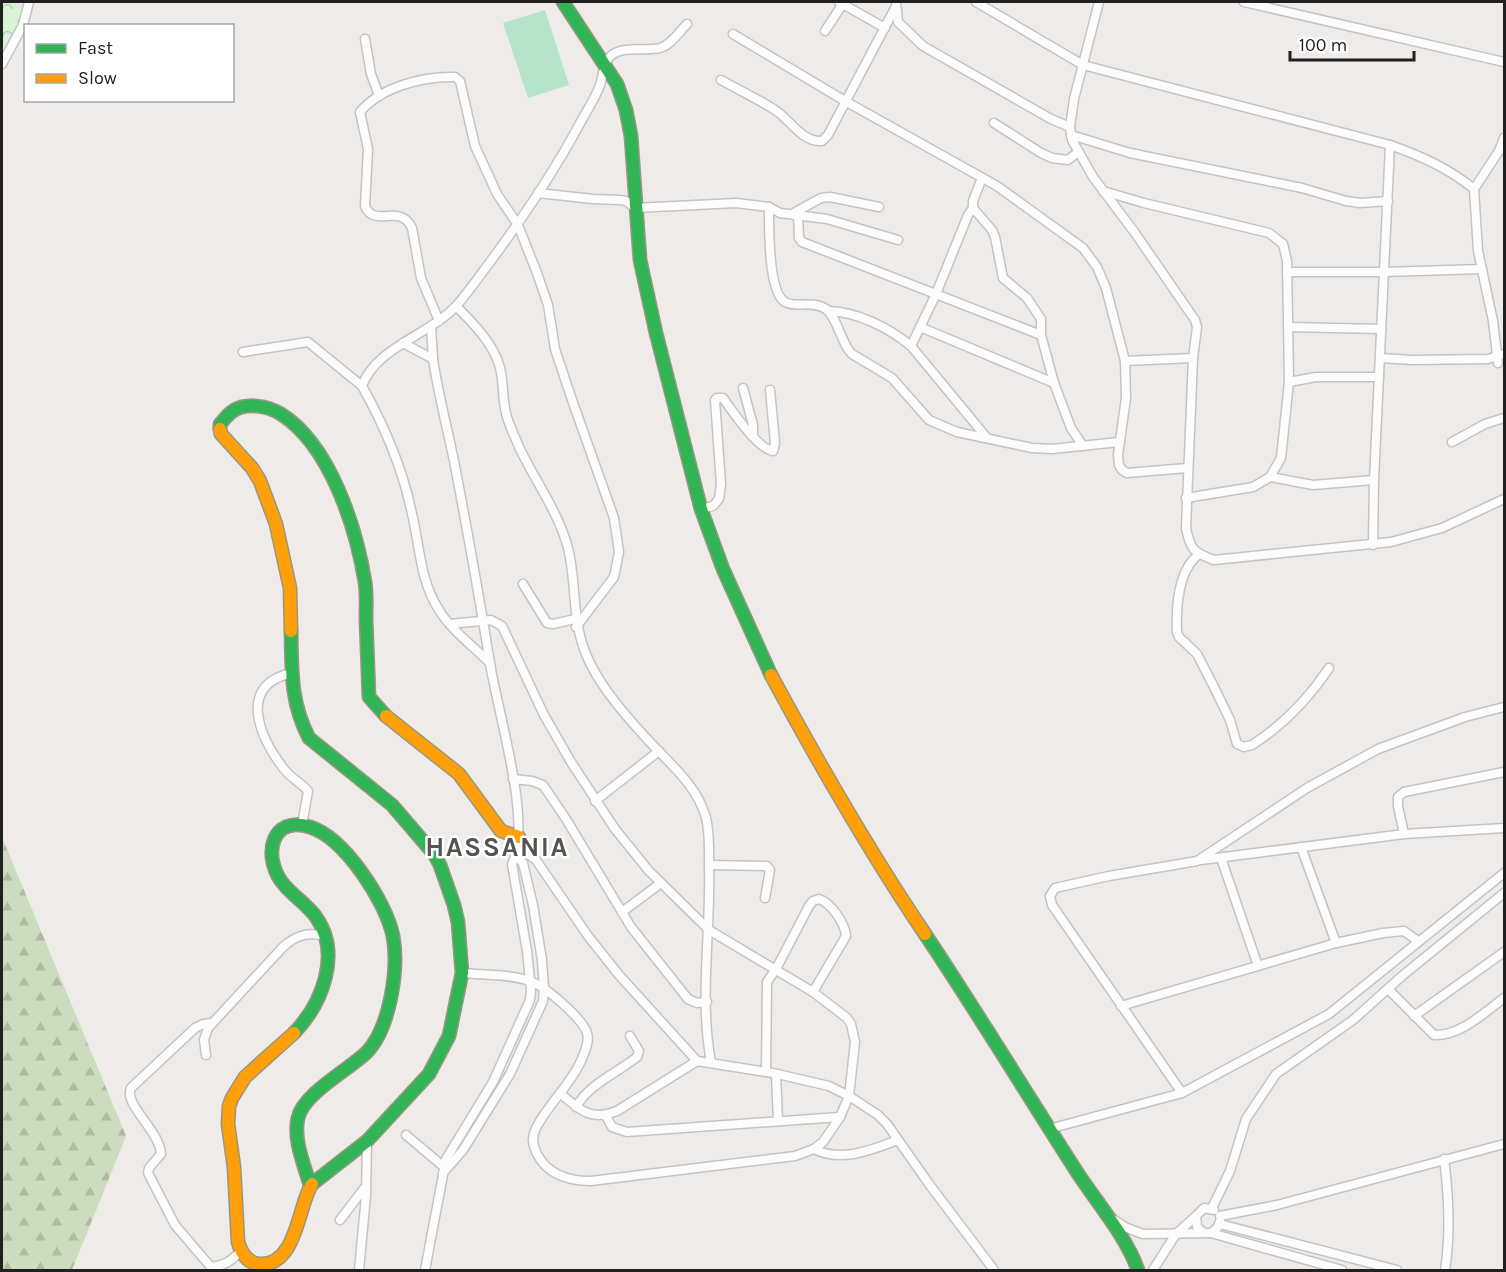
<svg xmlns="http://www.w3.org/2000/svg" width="1506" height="1272" viewBox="0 0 1506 1272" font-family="Karla,sans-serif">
	<defs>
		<pattern id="forest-firs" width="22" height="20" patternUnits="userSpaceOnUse" patternTransform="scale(1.5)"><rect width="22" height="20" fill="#ccdcbe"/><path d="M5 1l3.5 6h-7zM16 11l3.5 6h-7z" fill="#afbca3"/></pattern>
		<pattern id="park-crowns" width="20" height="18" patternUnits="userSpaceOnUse" patternTransform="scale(1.5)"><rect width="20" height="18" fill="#d8f3d5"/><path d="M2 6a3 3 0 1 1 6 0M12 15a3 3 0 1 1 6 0" fill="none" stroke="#b9d0b7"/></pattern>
	</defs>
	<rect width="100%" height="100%" fill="#eeebe8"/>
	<path fill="url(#forest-firs)" d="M2,837L126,1136L72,1270H2Z"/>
	<path fill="url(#park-crowns)" d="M2,2H26L20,30L2,57Z"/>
	<path fill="#b5e4ca" d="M545,10L569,85L528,98L503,23Z"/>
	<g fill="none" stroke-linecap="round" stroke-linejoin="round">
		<defs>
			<g id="street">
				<path d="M839,2L885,28"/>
				<path d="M896,2L898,22L923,46L1051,119L1070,127"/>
				<path d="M976,2L1083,65L1390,145C1421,156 1448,168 1474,189L1478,251L1493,321L1498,363"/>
				<path d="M1099,2L1074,99L1070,127L1072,140L1093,177L1135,233L1195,320L1197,327L1193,358L1186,528C1190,549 1194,553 1214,560L1391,542L1442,528L1504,499"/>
				<path d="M1244,2L1504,62"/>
				<path d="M825,31L844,2"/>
				<path d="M733,34L845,101L997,186L1083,248L1097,267L1106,288L1125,361L1126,398L1118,455L1119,465L1122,470L1127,473L1187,468"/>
				<path d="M365,39L371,74L379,96"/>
				<path d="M2,64L23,25L29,2"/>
				<path d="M721,80C739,90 758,99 775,110C791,120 801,142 822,141L828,135L895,8"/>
				<path d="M994,123L1041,153L1052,158L1068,160L1078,152"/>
				<path d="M1071,135L1130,153L1302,188L1346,201L1360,203L1388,201"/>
				<path d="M982,178L973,201V208L992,230L995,237L1003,278L1027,298L1041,319V335L1054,383L1071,428L1083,446"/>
				<path d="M1474,189L1499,151L1504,138"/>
				<path d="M1103,191L1144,203L1269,233L1283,244L1287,261L1289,382L1281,458L1270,477"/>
				<path d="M538,193L593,199L620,200L626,201L635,208L736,203L769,207L780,213L827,219L898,240"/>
				<path d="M769,207C769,226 768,292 785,302C794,308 813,300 826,309C838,318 840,342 852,354L892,378L929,420L957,432L1032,448L1052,449L1119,442"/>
				<path d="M792,214L821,198L830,197L879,207"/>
				<path d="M798,215L799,238L802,242L1041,335"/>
				<path d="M1287,272H1384L1482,269"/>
				<path d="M456,306C473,323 494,344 500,368C504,383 502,398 506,413C508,424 515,436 519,447C535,481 558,511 568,548C578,589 570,623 590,663C603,690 627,717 647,739C668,762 698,786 706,818C710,834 709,852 709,868C711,932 699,998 711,1062"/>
				<path d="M829,311C858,312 889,328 911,346L987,438"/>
				<path d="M439,321L421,278L412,228C400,202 374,229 365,206L368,149L360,112C381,87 423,76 455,77L460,81L475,146L497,194L518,225L537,273L548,305L555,349L571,397L614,518L619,552L614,577L576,627"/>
				<path d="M920,327L1054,383"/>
				<path d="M1288,327L1381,329"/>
				<path d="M403,343L433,359L431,326"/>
				<path d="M911,346L936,294L968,215L973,208"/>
				<path d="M243,352L308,342L362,386"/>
				<path d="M1380,358L1412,360L1488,359L1504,354"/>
				<path d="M1125,361L1193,358"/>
				<path d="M1289,382L1316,377H1379"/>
				<path d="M743,388L753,425V435"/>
				<path d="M1452,442L1485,424L1504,418"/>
				<path d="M1186,498L1253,487L1270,477L1313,485L1374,480"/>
				<path d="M701,509L713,506L719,499L721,484L715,400L717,398H723C732,411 758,449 773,451L775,443L770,390"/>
				<path d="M1373,545L1374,480L1390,145"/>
				<path d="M1198,555C1178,571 1176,608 1177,632L1179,637L1197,654L1213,685L1230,720L1237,744L1244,747L1252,745C1283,725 1309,698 1329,668"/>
				<path d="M523,584L547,623L553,624L575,619"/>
				<path d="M450,624L491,620L502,626L544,715L571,762L615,829L649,871L709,930L813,992L847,1018L851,1024L855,1042L849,1096L840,1117L823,1142L814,1149L795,1156L591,1181C569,1181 548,1175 537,1154C533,1145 531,1138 536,1128C550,1101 575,1081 585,1051C587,1045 589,1039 587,1033C582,1018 545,986 530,981C510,974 484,975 462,973"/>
				<path d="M490,663C473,646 451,630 439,610C420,581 420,547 412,514C403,470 384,425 362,386C376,347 430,335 457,305C470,290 481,274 493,258C524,216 554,172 579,125C586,112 595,99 600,85C603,77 603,66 608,59C619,44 645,52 660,48C671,45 679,32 687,24"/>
				<path d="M292,673C236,685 260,738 284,769C291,778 301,783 308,791L302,825"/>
				<path d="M513,779L532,781L543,785L566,819L631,927L688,999L697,1003L707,1002"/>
				<path d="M595,801L659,751"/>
				<path d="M1404,834L1398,806V797L1404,792L1504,772"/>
				<path d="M518,846L536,860L588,936L619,975L697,1061"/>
				<path d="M1301,847L1336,943"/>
				<path d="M1221,858L1258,966"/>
				<path d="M1201,860L1404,834L1504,828"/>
				<path d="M709,865L767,866L770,870L765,898"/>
				<path d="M622,912L661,883"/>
				<path d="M1388,989L1434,1035C1460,1036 1484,1013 1504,998"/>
				<path d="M1121,1006L1336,943L1383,933L1404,931L1418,941"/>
				<path d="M1414,1016L1504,952"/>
				<path d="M212,1023L203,1024L195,1028L131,1088C123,1104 160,1131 161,1154L149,1168L148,1173L175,1225L210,1266C223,1268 233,1259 241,1251"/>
				<path d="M206,1055L204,1040L208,1028L283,947C296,935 308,932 325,936"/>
				<path d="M766,1072L767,982L776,969L809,906L813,901L819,899C831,903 845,923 846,936L813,992"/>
				<path d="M776,1074L778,1121"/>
				<path d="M1182,1093L1052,905L1050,896L1055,888L1109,876L1197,861L1307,788L1378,749L1465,717L1504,707"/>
				<path d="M561,1094C581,1111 591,1121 617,1111L697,1061L773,1073L829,1086L849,1096L878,1115L887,1124L929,1184L994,1270"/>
				<path d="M576,1107C589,1084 617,1073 637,1057L639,1051L630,1036"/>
				<path d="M606,1116L612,1127L627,1132L840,1117"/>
				<path d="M1049,1129L1182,1093L1329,1014L1504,873"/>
				<path d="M406,1135L444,1167"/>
				<path d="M814,1149C841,1163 871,1150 898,1140"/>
				<path d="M1444,1159C1449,1197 1451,1232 1445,1270"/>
				<path d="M443,1173L463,1150L510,1074L543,1001L544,988L542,960L533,905L523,863L516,856"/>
				<path d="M1212,1208L1230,1171L1246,1119L1276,1074L1353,1020L1402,976L1504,893"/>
				<path d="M1220,1216L1277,1205L1504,1144"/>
				<path d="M1110,1217L1127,1228L1143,1234L1211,1233L1218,1227L1220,1221"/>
				<path d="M340,1220L366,1186"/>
				<path d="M1220,1224L1397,1270"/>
				<path d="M1203,1232L1197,1227L1196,1216L1204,1208L1214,1210"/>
				<path d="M1211,1233L1342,1270"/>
				<path d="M359,1270L366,1196L367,1141"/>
				<path d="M425,1270L446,1159L493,1082L530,1000L531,991L527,951L512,864C533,824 497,710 490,663C479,596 467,528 454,461C447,427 438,393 433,359"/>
				<path d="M1153,1270L1176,1234L1196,1216"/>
			</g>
			<g id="fast">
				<path d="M563,2L617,84L626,110L631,136L640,260L656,333L701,509L723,569L771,675"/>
				<path d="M220,429V424C224,420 228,414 233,411C246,402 268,406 281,414C330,445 356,527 365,582C367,594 366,607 366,619C367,645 368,671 369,697L386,716"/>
				<path d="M291,631C292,670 290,702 309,738L392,805L434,854L440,865L454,905L458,922L462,973L449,1036L429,1074L367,1141L312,1184"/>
				<path d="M925,934C977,1012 1025,1091 1075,1169C1096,1202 1125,1234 1138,1270"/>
				<path d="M294,1033C322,1004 342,954 316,917C307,904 291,895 281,881C263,855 271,815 310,827C345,838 386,902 393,936C399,969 390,1029 366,1053C348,1070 303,1094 298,1118C293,1140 304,1164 310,1185"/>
			</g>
			<g id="slow">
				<path d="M220,429L221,434L252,468L260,481L276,524L290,588L291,631"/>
				<path d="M771,675C819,764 869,851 925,934"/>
				<path d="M386,716L459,774L501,831L519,837"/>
				<path d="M294,1033L245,1077L232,1098L229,1106L228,1124L234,1167L238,1242C241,1252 247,1263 259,1264C297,1267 298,1205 312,1184"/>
			</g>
		</defs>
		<use href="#street" stroke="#c5c4c3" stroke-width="11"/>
		<use href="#fast" stroke="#999780" stroke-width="15"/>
		<use href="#slow" stroke="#999780" stroke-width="15"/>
		<use href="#street" stroke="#fcfcfc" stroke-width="8"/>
		<use href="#fast" stroke="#30b455" stroke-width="12"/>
		<use href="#slow" stroke="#ff9f0a" stroke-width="12"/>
	</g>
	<g text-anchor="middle" stroke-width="5" stroke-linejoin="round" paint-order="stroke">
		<g font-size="27" font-weight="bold" letter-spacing="1.5" fill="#535353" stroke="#fff">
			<text x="497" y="856">HASSANIA</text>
		</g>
	</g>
	<rect width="1506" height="1272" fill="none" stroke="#202020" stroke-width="6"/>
	<rect x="24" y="24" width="210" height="78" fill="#ffffff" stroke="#a6a6a6" stroke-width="1.5"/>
	<rect x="36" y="44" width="30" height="9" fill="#30b455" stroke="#a6a6a6" stroke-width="1.5"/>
	<text x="78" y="54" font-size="18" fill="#202020">Fast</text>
	<rect x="36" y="74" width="30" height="9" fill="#ff9f0a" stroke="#a6a6a6" stroke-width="1.5"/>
	<text x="78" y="84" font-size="18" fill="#202020">Slow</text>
	<path d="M1290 51v9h124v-9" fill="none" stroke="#202020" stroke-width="3"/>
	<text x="1299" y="51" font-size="18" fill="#202020" stroke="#ffffff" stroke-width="4.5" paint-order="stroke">100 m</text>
</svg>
